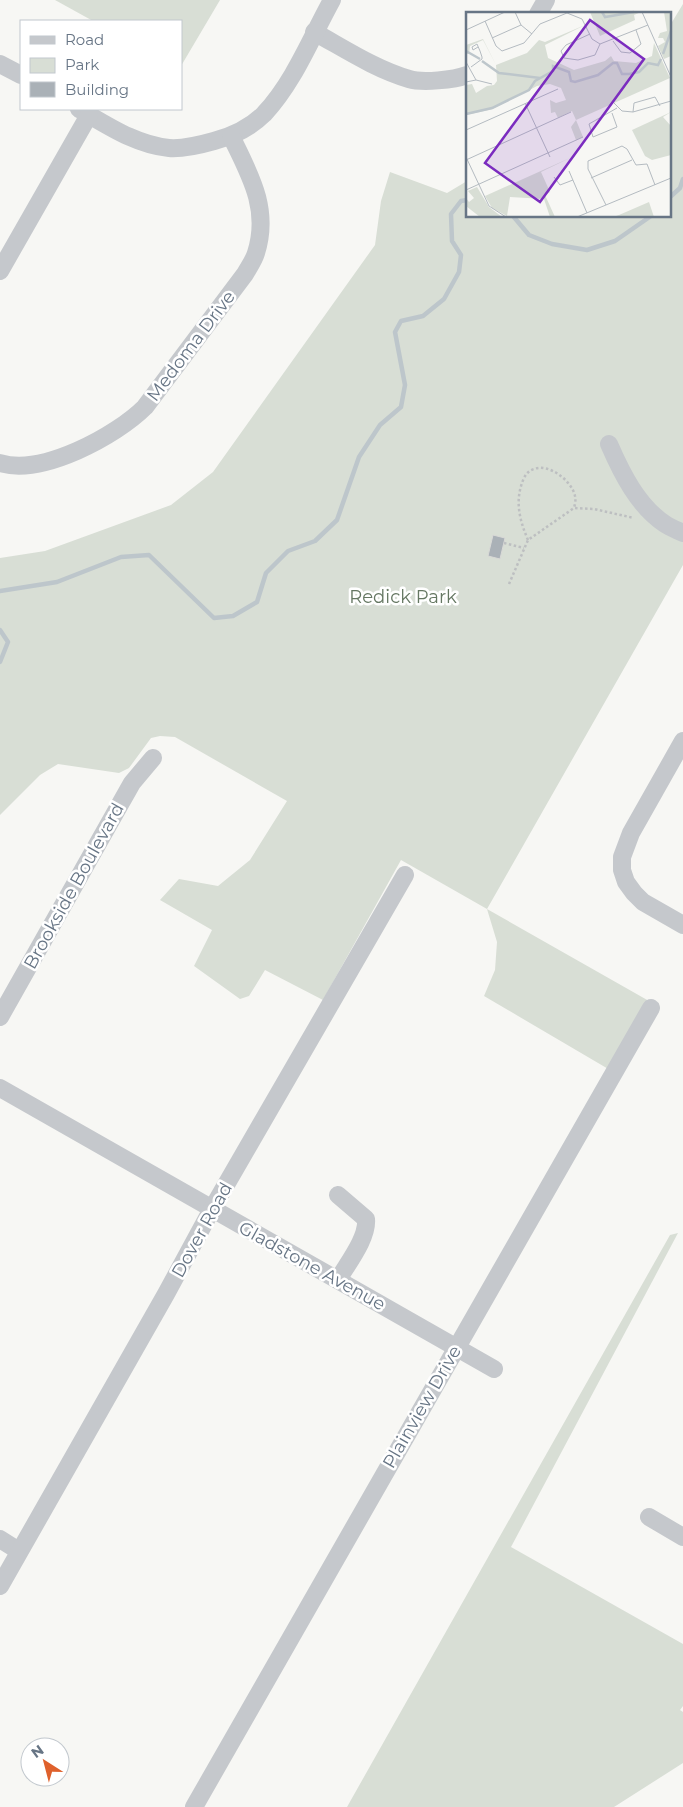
<svg xmlns="http://www.w3.org/2000/svg" width="683" height="1807" viewBox="0 0 683 1807" font-family="Montserrat,sans-serif">
	<rect width="100%" height="100%" fill="#f7f7f4"/>
	<g fill="#d8ded5">
		<path d="M55,0H220L181,66V21H93Z"/>
		<path d="M683,4V565L487,909L649,1001L610,1070L484,996L495,970L497,942L487,909L401,860L323,1000L265,970L249,996L240,999L194,966L212,930L160,900L179,879L218,886L250,860L287,801L175,737L160,736L151,738L129,768L119,773L58,764L40,775L0,815V558L45,551L171,505L213,472L375,245L381,201L390,172L447,193L467,181V216H669V27Z"/>
		<path d="M678,1233L511,1547L683,1644V1706L680,1710L683,1712V1763L614,1807H347L670,1235Z"/>
	</g>
	<g fill="none" stroke-linecap="round" stroke-linejoin="round">
		<g stroke="#bdc6cb" stroke-width="4.5">
			<path d="M669,198L680,188L683,179"/>
			<path d="M513,216L529,235L552,244L587,250L615,241L651,216"/>
			<path d="M0,591L57,582L121,557L149,555L214,618L233,616L257,602L266,573L288,551L315,541L337,520L359,457L380,425L401,407L405,385L395,332L401,321L423,316L444,299L459,272L461,255L452,241L451,214L461,201L467,200"/>
			<path d="M0,630L8,642L0,662"/>
		</g>
	</g>
	<path fill="#aab1b7" stroke="#d9d9d7" d="M493,535L505,538L500,559L488,556Z"/>
	<g fill="none" stroke-linecap="round" stroke-linejoin="round">
		<g stroke="#bdbfc1" stroke-width="2.5" stroke-dasharray="2.5 2.5" stroke-linecap="butt">
			<path d="M528,540C520,521 515,503 522,483C524,477 527,471 534,469C549,463 572,481 575,496C576,500 575,504 574,508"/>
			<path d="M504,543L524,548"/>
			<path d="M509,584L528,540L574,508L594,509L634,518"/>
		</g>
		<g stroke="#c5c8cc" stroke-width="18">
			<path d="M538,14L546,0"/>
			<path d="M314,32C345,49 375,69 409,79C422,83 454,80 467,75"/>
			<path d="M0,64L21,75"/>
			<path d="M79,109C107,125 136,145 169,148C183,149 200,145 214,141C232,136 250,128 264,114C294,82 311,38 332,0"/>
			<path d="M0,271L89,115"/>
			<path d="M609,444C622,474 638,506 665,524C671,528 677,530 683,533"/>
			<path d="M0,463C42,476 116,436 145,407L245,274C249,267 254,260 256,253C270,209 250,175 231,136"/>
			<path d="M683,741L631,833L622,857V870L626,882L634,893L643,902L683,925"/>
			<path d="M0,1017L132,783L153,758"/>
			<path d="M0,1088L494,1369"/>
			<path d="M338,1195L366,1219C368,1238 347,1264 338,1280"/>
			<path d="M649,1517L683,1537"/>
			<path d="M0,1539L19,1551"/>
			<path d="M0,1586L166,1294L212,1209L405,875"/>
			<path d="M194,1807L651,1008"/>
		</g>
	</g>
	<g text-anchor="middle" stroke-width="5" stroke-linejoin="round" paint-order="stroke">
		<g font-size="18" fill="#677585" stroke="#fff">
			<text transform="translate(191 346) rotate(-53)" y="6">Medoma Drive</text>
			<text transform="translate(74 886) rotate(-61)" y="6">Brookside Boulevard</text>
			<text transform="translate(202 1230) rotate(-61)" y="6">Dover Road</text>
			<text transform="translate(312 1266) rotate(29)" y="6">Gladstone Avenue</text>
			<text transform="translate(422 1407) rotate(-60)" y="6">Plainview Drive</text>
		</g>
		<g font-size="18" fill="#657762" stroke="#fff">
			<text x="403" y="603">Redick Park</text>
		</g>
	</g>
	<g transform="translate(466 12)">
		<rect width="205" height="205" fill="#f7f7f4"/>
		<path d="M124,0H175L168,3L169,8L134,24ZM198,0H205V44L198,47L192,34L199,30L197,26H192L194,21L201,19ZM119,13L79,33L82,46L108,58L139,49L145,44L148,49L170,51L186,44L188,31L204,66L110,108L117,125L110,128L105,115L110,108L106,99L92,106L89,100L85,101L84,88L90,91L100,88L95,76L84,72L71,74L27,97L0,103V73L6,72L10,81L21,74L28,73L31,69L30,53L17,28L4,34L3,42H0V33L17,27L30,53L61,41L73,28L79,30ZM205,100L197,105L205,114V143L186,148L179,144L166,118ZM106,145L75,160L84,180L79,183L89,205H84L78,187L44,185L41,204L26,196L19,184ZM11,175L23,195L36,205H14L0,194V186L3,190L8,186L2,179ZM183,190L188,205L150,204L153,203Z" fill="#d8ded5"/>
		<path fill="none" stroke="#bdc6cb" stroke-width="2.5" d="M136,0L139,5L168,0M0,39L14,47M197,42L205,19M16,49L33,61L74,66M0,102L26,96L63,78L69,69L87,59V54L103,60L105,69L109,70L132,63L147,51H151L156,62H163L173,60L182,51L192,53L195,47"/>
		<path fill="none" stroke="#b4bbc1" stroke-width="1" d="M49,0L55,13L66,22M176,0L205,65M19,9L30,34L36,39L58,31L74,12L101,1L116,7L126,27L134,32M0,18L39,0M26,26L55,13M147,29L155,40L164,41L175,32L170,18M134,32L182,13M95,39L98,46L112,48L129,43L134,32M95,39L100,33L124,22M0,50L10,68M5,55L16,47V45L14,39L11,32L6,35L7,38L12,35M0,70L10,68L26,72M59,91L84,145M148,91L156,99L167,100L205,89M167,100L168,91L189,85L194,94M146,101L151,115L127,125L123,112L151,96M0,118L92,77M0,145L23,194L40,205M0,148L105,100M181,152L189,173M103,159L121,201M88,165L94,173L107,168M125,166L166,148M0,178L117,125M140,193L122,157V149L156,134L161,137L170,153L181,152M111,205L205,166"/>
		<path fill="#7b2cbf" fill-opacity="0.15" stroke="#7b2cbf" stroke-width="2.5" d="M124,8L178,47L74,190L19,151Z"/>
		<rect width="205" height="205" fill="none" stroke="#677585" stroke-width="2.5"/>
	</g>
	<rect x="20" y="20" width="162" height="90" fill="#ffffff" stroke="#c2c8ce"/>
	<rect x="30" y="36" width="25" height="8" fill="#c5c8cc" stroke="#c2c8ce"/>
	<text x="65" y="45" font-size="15" fill="#677585">Road</text>
	<rect x="30" y="58" width="25" height="15" fill="#d8ded5" stroke="#c2c8ce"/>
	<text x="65" y="70" font-size="15" fill="#677585">Park</text>
	<rect x="30" y="82" width="25" height="15" fill="#aab1b7" stroke="#c2c8ce"/>
	<text x="65" y="95" font-size="15" fill="#677585">Building</text>
	<g transform="translate(45 1762) rotate(324)"><circle r="24" fill="#ffffff" stroke="#c2c8ce"/>
	<path d="M0-4L9 19L0 12L-9 19Z" fill="#df612c"/>
	<text y="-8" font-size="14" font-weight="bold" text-anchor="middle" fill="#677585">N</text>
	</g>
</svg>
